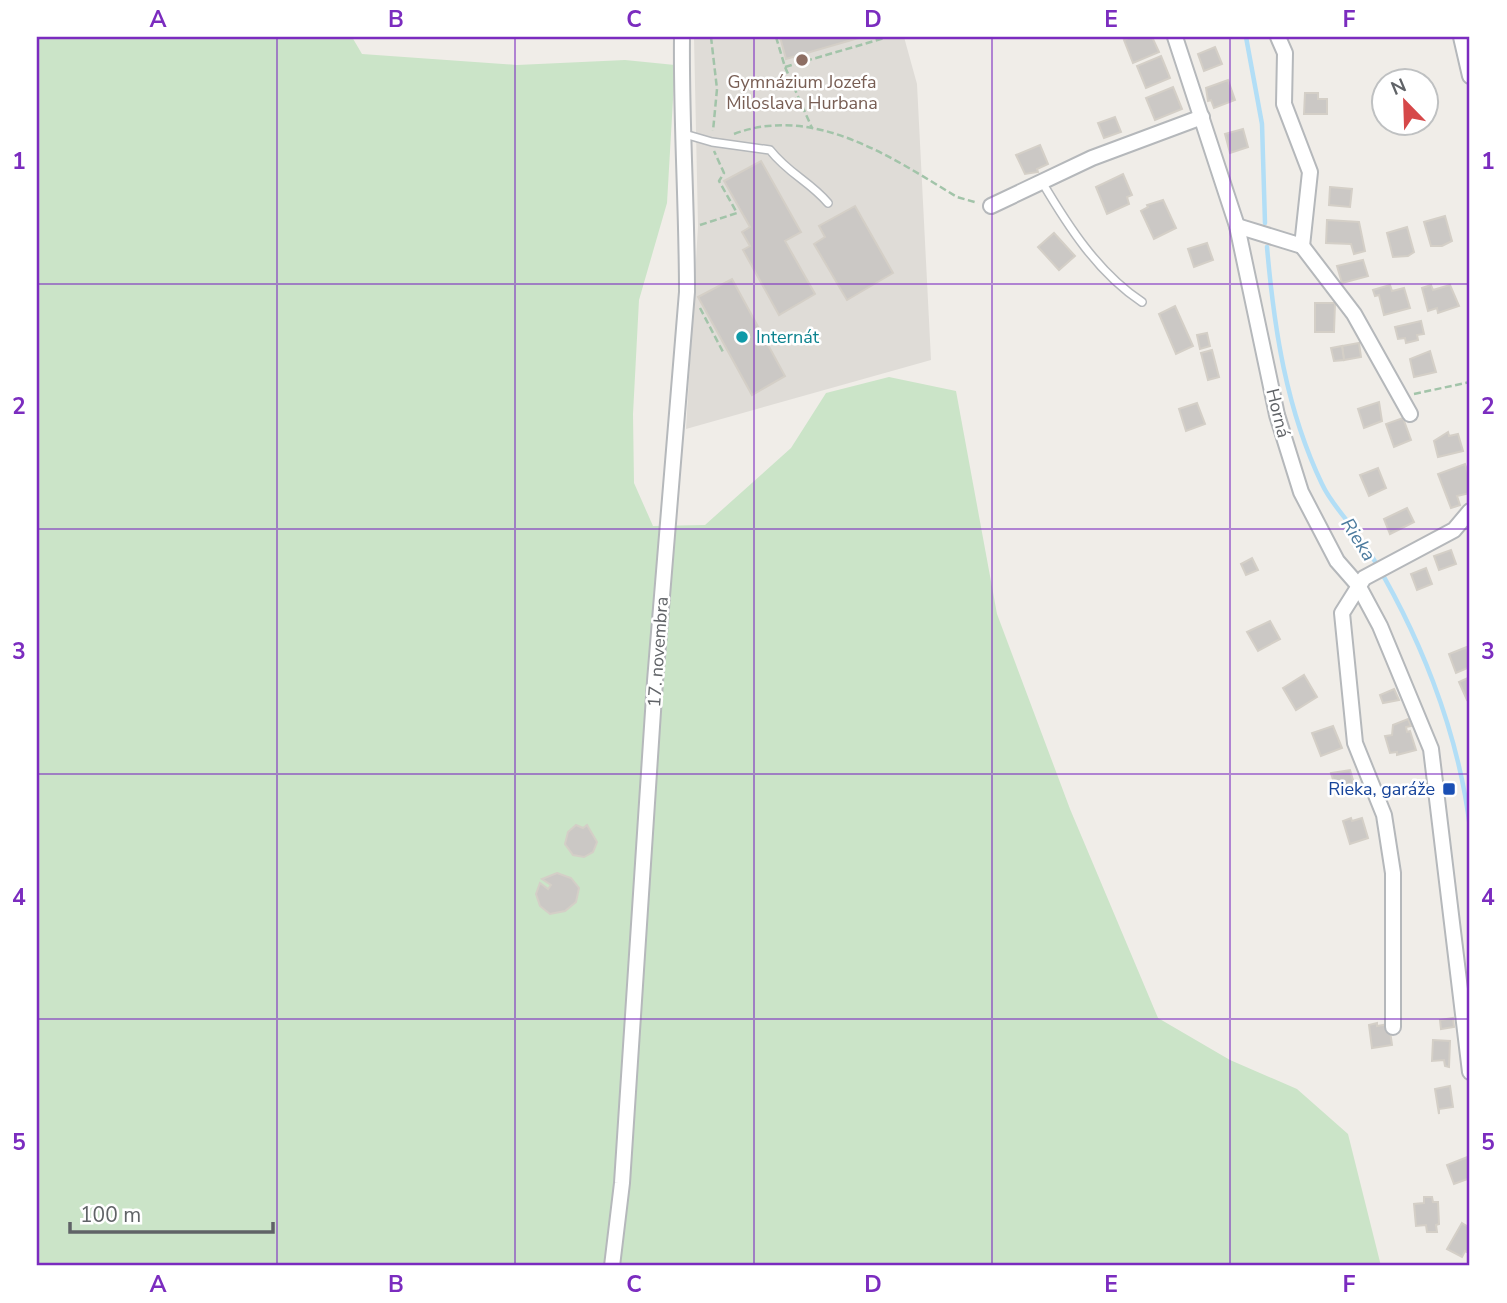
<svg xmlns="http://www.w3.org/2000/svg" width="1507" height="1303" viewBox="0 0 1507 1303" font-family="'Nunito Sans',sans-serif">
	<rect width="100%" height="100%" fill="#f0ede8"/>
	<path fill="#dfdcd7" d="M694,37H904L917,84L931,360L686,429L698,226Z"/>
	<path fill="#cbe4c8" d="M37,37H352L362,54L517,65L625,60L675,65L667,203L639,300L633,414L634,483L653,526L705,525L791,448L826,393L889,377L956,391L997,614L1070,809L1158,1018L1230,1060L1297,1089L1348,1134L1381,1266H37Z"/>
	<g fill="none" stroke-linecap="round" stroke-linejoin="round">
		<g stroke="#b2def6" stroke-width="4.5">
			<path d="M1246,37L1262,124L1265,223"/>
			<path d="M1267,247C1274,328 1286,409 1322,484C1332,506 1352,524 1365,545C1418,630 1458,729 1470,828"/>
		</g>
	</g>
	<g fill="#cbc8c5" stroke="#d4cfc7" stroke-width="2">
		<path d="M780,37H862L786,59Z"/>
		<path d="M1131,37H1152L1159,52L1133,63L1124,40Z"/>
		<path d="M1215,47L1222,64L1204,71L1198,54Z"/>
		<path d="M1161,56L1170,78L1146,88L1137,66Z"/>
		<path d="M1228,80L1235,100L1214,108L1211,100L1208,101L1206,88Z"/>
		<path d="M1173,87L1182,109L1155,120L1146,98Z"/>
		<path d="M1305,93H1318V99H1327V114H1304Z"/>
		<path d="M1115,117L1121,132L1104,138L1098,123Z"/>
		<path d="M1243,129L1248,147L1230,153L1225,134Z"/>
		<path d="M1040,145L1048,164L1037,169L1038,172L1025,174L1016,155Z"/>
		<path d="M761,161L801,232L785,241L815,294L779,315L743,250L750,246L742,232L750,227L724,181Z"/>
		<path d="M1123,174L1132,195L1127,197L1129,204L1107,214L1096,187Z"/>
		<path d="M1330,187L1352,189L1350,207L1329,205Z"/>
		<path d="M1163,200L1176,228L1154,239L1141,211L1148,207L1147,205Z"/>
		<path d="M855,206L893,273L847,300L814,244L825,237L819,226Z"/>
		<path d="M1445,216L1452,241L1442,246H1431L1424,222Z"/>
		<path d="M1327,220L1359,222L1365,251L1354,254L1351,244L1326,243Z"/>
		<path d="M1407,227L1414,252L1408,256L1393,257L1387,233Z"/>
		<path d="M1054,233L1075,256L1059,270L1038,247Z"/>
		<path d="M1207,243L1213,260L1194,267L1188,249Z"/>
		<path d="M1363,260L1368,276L1342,283L1337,266Z"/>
		<path d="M732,279L785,376L752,395L698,297Z"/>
		<path d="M1390,285L1392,291L1404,288L1410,308L1384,315L1379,295L1375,296L1373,290Z"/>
		<path d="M1431,285L1433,290L1450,285L1459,306L1438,313L1437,308L1428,311L1422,288Z"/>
		<path d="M1315,303H1335L1334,332H1315Z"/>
		<path d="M1175,306L1193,346L1176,354L1159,314Z"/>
		<path d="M1421,321L1424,334L1417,335L1418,340L1406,343L1405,338L1398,339L1395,327Z"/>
		<path d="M1207,333L1210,346L1200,349L1197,335Z"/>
		<path d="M1359,343L1361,357L1344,360L1342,346Z"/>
		<path d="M1342,346L1344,360L1334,361L1331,348Z"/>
		<path d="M1212,350L1219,377L1208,380L1201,353Z"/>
		<path d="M1430,351L1436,372L1414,377L1410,359Z"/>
		<path d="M1379,402L1382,421L1364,428L1358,409Z"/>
		<path d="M1197,403L1205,424L1186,431L1179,409Z"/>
		<path d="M1403,418L1411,440L1394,447L1386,424Z"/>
		<path d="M1448,432L1449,436L1458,434L1463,451L1438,457L1434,441Z"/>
		<path d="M1465,464L1470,479V493L1457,496L1460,505L1451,508L1438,474Z"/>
		<path d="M1378,468L1386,488L1369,496L1360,475Z"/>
		<path d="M1407,508L1414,522L1390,534L1384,519Z"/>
		<path d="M1451,550L1456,564L1439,570L1434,556Z"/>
		<path d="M1252,558L1258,570L1246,575L1241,564Z"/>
		<path d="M1426,568L1432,584L1417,590L1411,574Z"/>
		<path d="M1270,621L1280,639L1258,651L1247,632Z"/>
		<path d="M1467,647L1470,667L1456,673L1449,654Z"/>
		<path d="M1304,675L1317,697L1296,710L1283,688Z"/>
		<path d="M1470,677V699L1467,700L1459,682Z"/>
		<path d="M1394,689L1399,700L1383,703L1380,695Z"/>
		<path d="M1408,719L1411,726L1406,727L1407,732L1410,731L1416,750L1397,755V752L1390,753L1385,736L1392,735L1393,725Z"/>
		<path d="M1333,726L1342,748L1321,756L1312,733Z"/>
		<path d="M1350,770L1356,790L1338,796L1331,773Z"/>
		<path d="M1351,818L1352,821L1362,818L1368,838L1350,844L1343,821Z"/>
		<path d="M576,825L583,828L587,825L597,842L593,852L584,857L573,855L565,844L568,832Z"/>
		<path d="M557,873L571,878L579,888L576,902L565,911L550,914L540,906L536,894L540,883L548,889L551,885L542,879Z"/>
		<path d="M1453,1018L1454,1027L1441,1029L1440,1020Z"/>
		<path d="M1377,1023V1026L1389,1024L1392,1045L1372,1048L1369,1025Z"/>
		<path d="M1433,1040L1450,1041L1449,1067L1445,1066L1444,1060L1432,1061Z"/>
		<path d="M1450,1086L1453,1107L1439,1109V1114L1435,1089Z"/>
		<path d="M1470,1156V1178L1454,1184L1447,1165Z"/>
		<path d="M1424,1197H1432L1433,1202H1438L1439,1224L1436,1225L1437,1232H1427L1426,1225L1416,1226L1414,1204L1424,1203Z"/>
		<path d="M1462,1223L1470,1228V1254L1465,1251L1462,1257L1447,1249Z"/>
	</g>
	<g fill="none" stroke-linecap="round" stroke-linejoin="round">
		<defs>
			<g id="service">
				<path d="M681,133L712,142L770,150C789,174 809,181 828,203"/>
				<path d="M1042,182C1068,226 1098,273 1142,302"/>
			</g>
			<g id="minor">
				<path d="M1175,37L1237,226L1277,415L1301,492L1337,561L1358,585L1380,626L1431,749L1470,1072"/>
				<path d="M1461,37L1470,76"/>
				<path d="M991,206L1092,158L1202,117"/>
				<path d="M1237,226L1302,246L1310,172L1284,104L1285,53L1278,37"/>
				<path d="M1302,246L1354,314L1410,414"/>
				<path d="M1393,1027V873L1384,815L1355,743L1342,613L1364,578L1454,530L1470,511"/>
				<path d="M612,1266L622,1183L655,681L687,292C687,207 681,122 682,37"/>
			</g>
		</defs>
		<use href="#service" stroke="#b5b8bb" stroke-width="10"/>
		<use href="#minor" stroke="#b5b8bb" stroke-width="18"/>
		<g stroke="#a2c4a9" stroke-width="2.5" stroke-dasharray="7 3.5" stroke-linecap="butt">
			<path d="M711,37L717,89L713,131"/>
			<path d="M776,37L785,67L812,128"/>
			<path d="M785,67L888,37"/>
			<path d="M734,134C814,104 891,157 957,197L978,203"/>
			<path d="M700,225L737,213L719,181L724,173L714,151"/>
			<path d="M700,308L723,352"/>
			<path d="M1414,394L1470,382"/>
		</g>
		<use href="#service" stroke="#fff" stroke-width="7"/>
		<use href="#minor" stroke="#fff" stroke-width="14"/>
	</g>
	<path fill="none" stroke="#7b2cbf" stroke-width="2" stroke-opacity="0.55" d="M277,37V1266M515,37V1266M754,37V1266M992,37V1266M1230,37V1266M37,284H1470M37,529H1470M37,774H1470M37,1019H1470"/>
	<circle fill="#8d6e63" stroke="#fff" stroke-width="2.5" cx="802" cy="60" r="7"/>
	<circle fill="#0f9aa8" stroke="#fff" stroke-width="2.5" cx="742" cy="337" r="7"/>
	<rect fill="#1a4fb4" stroke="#fff" stroke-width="2.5" x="1442" y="782" width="14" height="14" rx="3.5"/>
	<g text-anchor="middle" stroke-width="5" stroke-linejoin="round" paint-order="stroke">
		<g font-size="18" fill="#785e54" stroke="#fff">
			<text x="802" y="88">Gymnázium Jozefa<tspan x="802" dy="21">Miloslava Hurbana</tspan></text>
		</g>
		<g font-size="18" fill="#0d838f" stroke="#fff" text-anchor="start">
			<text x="756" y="343">Internát</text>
		</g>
		<g font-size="18" fill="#606367" stroke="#fff">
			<text transform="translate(1278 413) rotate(76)" y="6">Horná</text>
			<text transform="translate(658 652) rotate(-86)" y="6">17. novembra</text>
		</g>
		<g font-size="18" fill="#164399" stroke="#fff" text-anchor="end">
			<text x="1435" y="795">Rieka, garáže</text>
		</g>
		<g font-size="19" font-style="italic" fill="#4c7b9e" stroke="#fff">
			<text transform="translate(1359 539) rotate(57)" y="7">Rieka</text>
		</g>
	</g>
	<rect width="1507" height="1303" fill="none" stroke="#ffffff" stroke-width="77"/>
	<g transform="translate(1405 102) rotate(337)"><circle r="33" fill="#ffffff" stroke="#bfc1c2" stroke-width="2"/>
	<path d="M0-5L12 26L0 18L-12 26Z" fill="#d64849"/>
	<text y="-10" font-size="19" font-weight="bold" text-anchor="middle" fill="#606367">N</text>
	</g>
	<path d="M70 1222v10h203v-10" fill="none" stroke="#606367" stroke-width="3.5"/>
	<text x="80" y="1222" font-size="21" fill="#606367" stroke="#ffffff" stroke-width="5" paint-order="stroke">100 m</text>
	<rect x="38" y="38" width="1430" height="1226" fill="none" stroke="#7b2cbf" stroke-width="2.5"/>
	<g font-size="23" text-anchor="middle" font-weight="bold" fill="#7b2cbf">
		<text x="158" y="27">A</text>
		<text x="396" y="27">B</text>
		<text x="634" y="27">C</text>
		<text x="873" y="27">D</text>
		<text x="1111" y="27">E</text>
		<text x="1349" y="27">F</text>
		<text x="19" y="169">1</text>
		<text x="1488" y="169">1</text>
		<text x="19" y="414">2</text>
		<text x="1488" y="414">2</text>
		<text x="19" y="659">3</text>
		<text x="1488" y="659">3</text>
		<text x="19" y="905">4</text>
		<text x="1488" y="905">4</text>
		<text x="19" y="1150">5</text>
		<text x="1488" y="1150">5</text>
		<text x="158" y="1292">A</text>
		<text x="396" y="1292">B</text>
		<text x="634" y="1292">C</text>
		<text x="873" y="1292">D</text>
		<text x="1111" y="1292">E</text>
		<text x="1349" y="1292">F</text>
	</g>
</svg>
